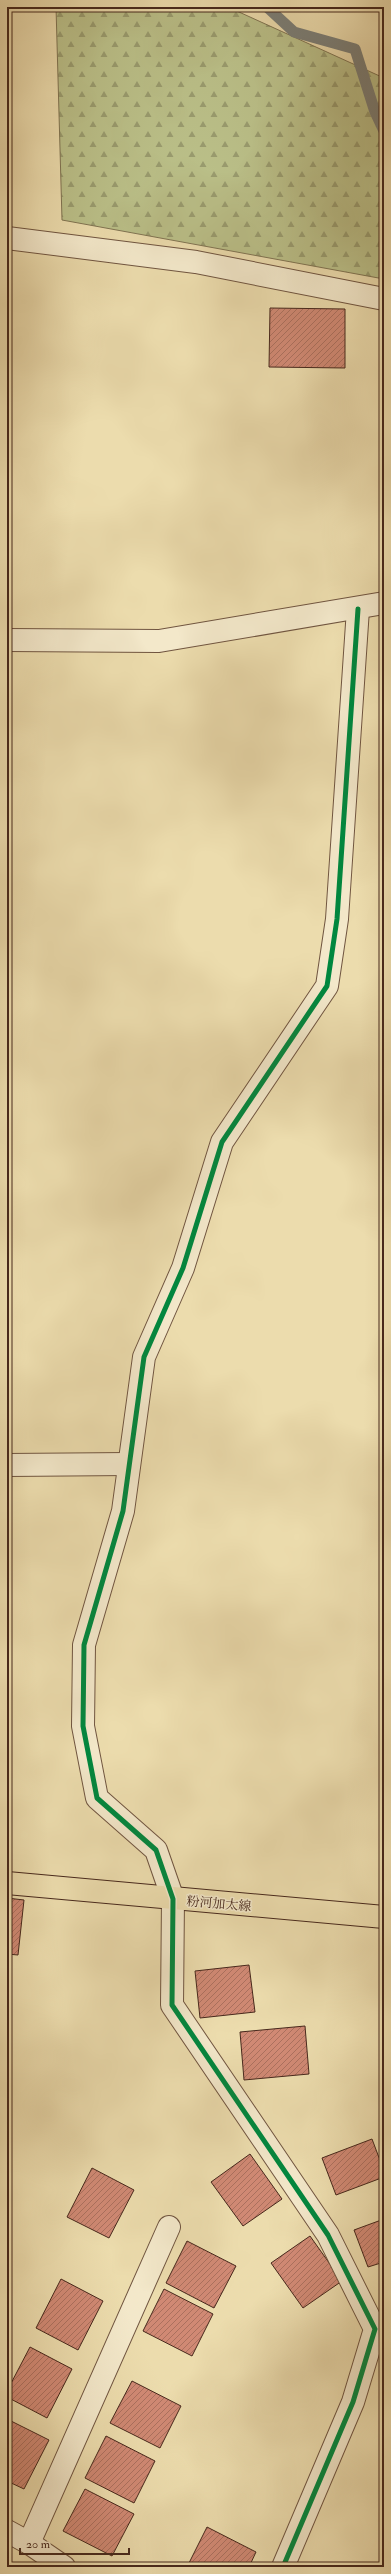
<svg xmlns="http://www.w3.org/2000/svg" width="391" height="2574" viewBox="0 0 391 2574" font-family="'IM FELL Double Pica','Noto Serif JP',serif">
	<defs>
		<pattern id="forest-firs" width="22" height="20" patternUnits="userSpaceOnUse"><rect width="22" height="20" fill="#babf88"/><path d="M5 1l3.5 6h-7zM16 11l3.5 6h-7z" fill="#999b6e"/></pattern>
		<pattern id="building-hatch" width="6" height="6" patternUnits="userSpaceOnUse"><rect width="6" height="6" fill="#d08974"/><path d="M-1 1l2-2M0 6l6-6M5 7l2-2" fill="none" stroke="#ab705e"/></pattern>
	</defs>
	<rect width="100%" height="100%" fill="#ecdcad"/>
	<filter id="stains"><feTurbulence type="fractalNoise" baseFrequency=".005" numOctaves="4"/><feColorMatrix values="0 0 0 0 .2 0 0 0 0 .09 0 0 0 0 .02 0 0 0 .5 -.17"/></filter>
	<radialGradient id="worn" r=".72"><stop offset=".6" stop-color="#630" stop-opacity="0"/><stop offset="1" stop-color="#630" stop-opacity=".3"/></radialGradient>
	<path fill="url(#forest-firs)" stroke="#807452" d="M56,7H228L384,78V279L62,220Z"/>
	<g fill="none" stroke-linecap="round" stroke-linejoin="round">
		<path stroke="#7b7f78" stroke-width="11" d="M267,7L294,32L355,49L375,112L384,131"/>
	</g>
	<g fill="url(#building-hatch)" stroke="#47281c">
		<path d="M270,308L345,309V368L269,367Z"/>
		<path d="M7,1898L24,1900L18,1955L7,1954Z"/>
		<path d="M249,1965L255,2012L200,2018L195,1971Z"/>
		<path d="M305,2026L309,2074L244,2080L240,2032Z"/>
		<path d="M372,2139L384,2171V2177L336,2195L322,2158Z"/>
		<path d="M250,2154L282,2199L243,2226L211,2182Z"/>
		<path d="M92,2168L134,2190L109,2238L67,2217Z"/>
		<path d="M384,2219V2262L368,2267L354,2230Z"/>
		<path d="M310,2236L342,2281L303,2308L271,2263Z"/>
		<path d="M187,2241L236,2266L214,2308L166,2283Z"/>
		<path d="M61,2279L103,2301L78,2350L36,2328Z"/>
		<path d="M164,2289L213,2314L192,2356L143,2331Z"/>
		<path d="M30,2347L72,2369L47,2418L7,2397V2391Z"/>
		<path d="M132,2381L181,2406L160,2448L110,2423Z"/>
		<path d="M7,2419L49,2440L24,2489L7,2481Z"/>
		<path d="M106,2436L155,2461L134,2503L85,2478Z"/>
		<path d="M85,2489L134,2514L112,2556L63,2531Z"/>
		<path d="M207,2527L256,2552L249,2567H187Z"/>
	</g>
	<g fill="none" stroke-linecap="round" stroke-linejoin="round">
		<defs>
			<g id="minor">
				<path d="M7,238L196,262L384,299"/>
				<path d="M7,640L159,641L384,603"/>
				<path d="M7,1465L129,1464"/>
				<path d="M7,2531L29,2543L64,2567"/>
				<path d="M29,2543L169,2227"/>
				<path d="M283,2567L353,2402L375,2329L328,2235L172,2005L173,1899L156,1850L97,1798L83,1726L84,1645L123,1511L144,1357L183,1268L222,1142L327,986L337,919L358,609"/>
			</g>
			<path id="major" d="M7,1883L384,1917"/>
		</defs>
		<use href="#minor" stroke="#705540" stroke-width="24"/>
		<use href="#major" stroke="#47281c" stroke-width="24"/>
		<use href="#minor" stroke="#f3e8ca" stroke-width="22"/>
		<use href="#major" stroke="#ecdcad" stroke-width="22"/>
		<defs>
			<path id="cycleway" d="M283,2567L353,2402L375,2329L328,2235L172,2005L173,1899L156,1850L97,1798L83,1726L84,1645L123,1511L144,1357L183,1268L222,1142L327,986L337,919L358,609"/>
		</defs>
		<use href="#cycleway" stroke="#f3e8ca" stroke-width="8"/>
		<use href="#cycleway" stroke="#00873e" stroke-width="5"/>
	</g>
	<g text-anchor="middle" stroke-width="3" stroke-linejoin="round" paint-order="stroke">
		<g font-size="13" fill="#47281c" stroke="#f3e8ca">
			<text transform="translate(219 1903) rotate(5)" y="5">粉河加太線</text>
		</g>
	</g>
	<rect width="391" height="2574" fill="none" stroke="#ecdcad" stroke-width="24"/>
	<rect x="8" y="8" width="375" height="2558" fill="none" stroke="#47281c" stroke-width="2"/>
	<rect x="12" y="12" width="367" height="2550" fill="none" stroke="#47281c"/>
	<path d="M20 2548v6h109v-6" fill="none" stroke="#47281c" stroke-width="2"/>
	<text x="26" y="2548" font-size="12" fill="#47281c" stroke="#f3e8ca" stroke-width="3" paint-order="stroke">20 m</text>
	<rect width="100%" height="100%" filter="url(#stains)"/>
	<rect width="100%" height="100%" fill="url(#worn)"/>
</svg>
